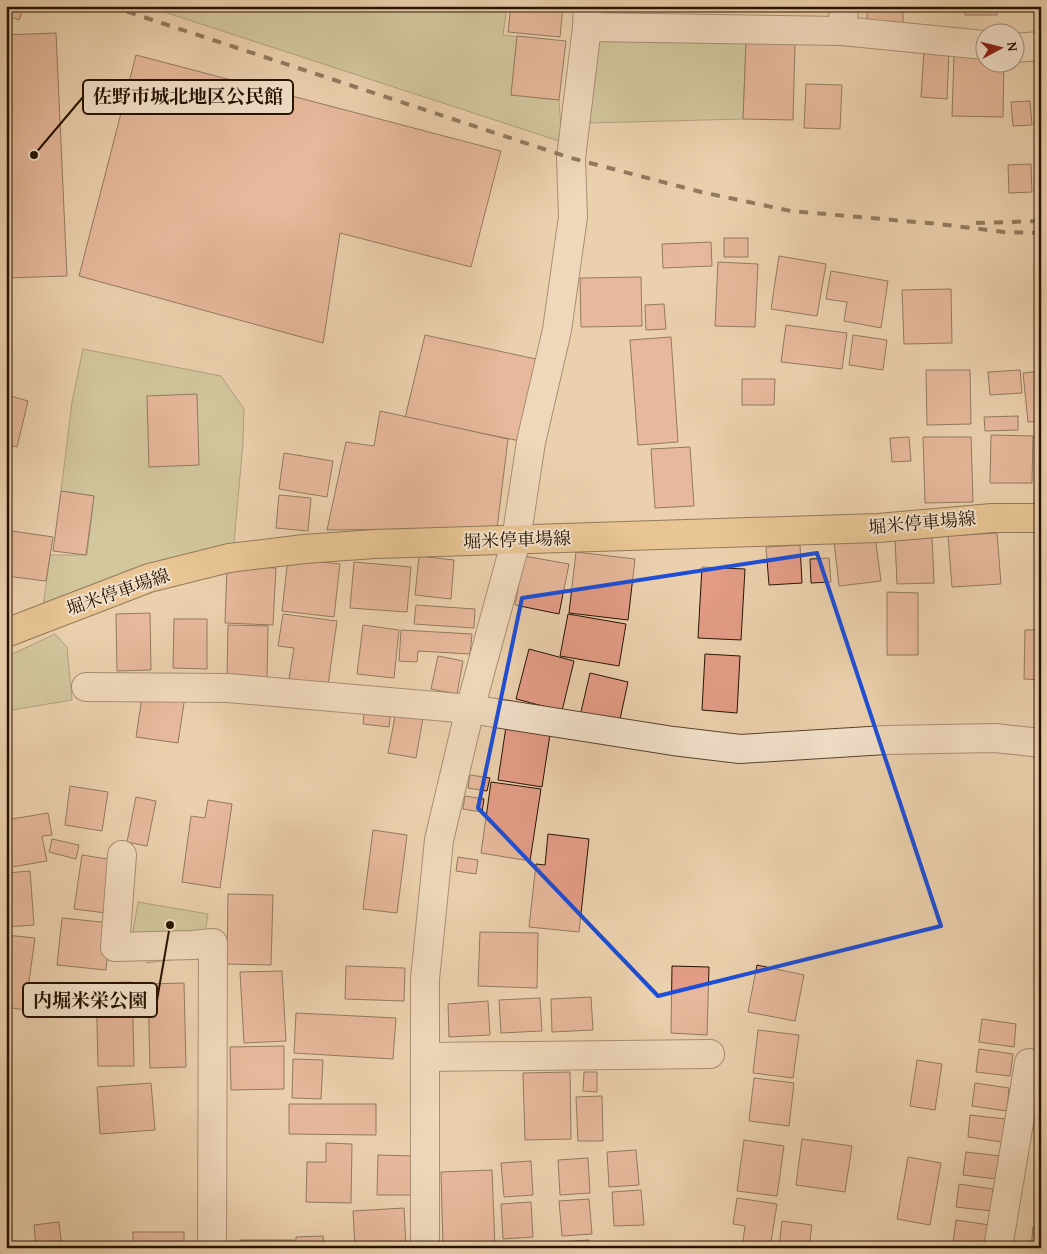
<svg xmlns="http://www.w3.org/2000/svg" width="1047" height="1254" viewBox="0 0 1047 1254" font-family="'Gentium Book Plus','Noto Serif JP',serif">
	<rect width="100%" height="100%" fill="#ebd0ad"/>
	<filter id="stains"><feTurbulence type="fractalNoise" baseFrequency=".004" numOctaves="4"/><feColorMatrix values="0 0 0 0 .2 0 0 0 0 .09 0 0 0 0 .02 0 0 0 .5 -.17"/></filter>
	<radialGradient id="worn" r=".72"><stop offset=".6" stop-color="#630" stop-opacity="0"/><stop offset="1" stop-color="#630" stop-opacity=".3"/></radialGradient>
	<g fill="#b5bc8c" stroke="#6e6846">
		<path d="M146,6H507L503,35L518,37L511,95L559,100L562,142Z"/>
		<path d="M595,27L746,42L743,119L590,123Z"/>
		<path d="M83,349L221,376L244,409L243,443L234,543L157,562L111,577L43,607L50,555H87L94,496L61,491L72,402Z"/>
		<path d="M55,634L67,647L72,700L6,711V657Z"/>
		<path d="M138,902L208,914L201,956L147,963L132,937Z"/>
	</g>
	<g fill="#e39c86" stroke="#261301">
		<path d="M6,6H24L19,20L6,15Z"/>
		<path d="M511,6H563L560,37L508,32Z"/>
		<rect x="867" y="6" width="36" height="19"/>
		<path d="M914,6H953V11L915,12Z"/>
		<path d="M965,6H996L997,15H965Z"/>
		<path d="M56,33L67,276L6,278V35Z"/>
		<path d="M517,36L566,41L559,100L511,95Z"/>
		<path d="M746,42L795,44L793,120L743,119Z"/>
		<path d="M924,50L949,51L947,99L921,97Z"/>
		<path d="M136,55L501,151L471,267L340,233L323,343L79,276Z"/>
		<path d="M954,55L984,56V62H1004L1003,117L952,116Z"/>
		<path d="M806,84L842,85L840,129L804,128Z"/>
		<path d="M1030,101L1032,125L1013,126L1011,102Z"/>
		<path d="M1031,164L1032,192L1009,193L1008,165Z"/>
		<rect x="724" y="238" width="24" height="19"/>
		<path d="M711,242L712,266L663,268L662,244Z"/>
		<path d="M779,256L826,264L817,316L771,309Z"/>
		<path d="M718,262L758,264L755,327L715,326Z"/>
		<path d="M831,271L888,281L881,328L844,321L847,302L826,299Z"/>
		<path d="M641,277L642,326L581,327L580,278Z"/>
		<path d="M951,289L952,343L904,344L902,290Z"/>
		<path d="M664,304L666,329L646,330L645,305Z"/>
		<path d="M786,325L847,333L842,369L781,362Z"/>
		<path d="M425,335L545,361L525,442L405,418Z"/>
		<path d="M853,335L887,340L883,370L849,365Z"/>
		<path d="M671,337L678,442L638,445L630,340Z"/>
		<path d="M926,370H970L971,424L927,425Z"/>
		<path d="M1020,370L1022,393L990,395L988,372Z"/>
		<path d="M1041,371V421L1028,422L1023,373Z"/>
		<path d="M742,379H775L774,405H742Z"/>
		<path d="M197,394L199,465L149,467L147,396Z"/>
		<path d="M7,395L28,401L17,447L6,445Z"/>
		<path d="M380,411L508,439L497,528L327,530L346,442L374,446Z"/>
		<path d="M1018,416V430L985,431L984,417Z"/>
		<path d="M1037,432H1041V470Z"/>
		<path d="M991,435L1033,436L1032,483H990Z"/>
		<path d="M909,437L911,461L892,462L890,438Z"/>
		<path d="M923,437H971L973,502L925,503Z"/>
		<path d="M690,447L694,506L655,508L651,449Z"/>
		<path d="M284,453L333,461L327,497L279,489Z"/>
		<path d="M61,491L94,496L86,555L53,551Z"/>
		<path d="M279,495L311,498L308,531L276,528Z"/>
		<path d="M12,531L53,537L46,581L6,576Z"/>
		<path d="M997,533L1001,584L952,587L948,536Z"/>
		<path d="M875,536L881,581L839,586L834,541Z"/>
		<path d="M932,537L934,583L897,584L895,539Z"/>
		<path d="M800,545L802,583L769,585L766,547Z"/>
		<path d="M576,552L635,559L628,620L569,613Z"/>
		<path d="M419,556L454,560L451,599L415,595Z"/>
		<path d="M524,556L569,564L559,614L515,605Z"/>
		<path d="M288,558L340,564L334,617L282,611Z"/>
		<path d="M829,558L831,582L811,583L810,559Z"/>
		<path d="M354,562L411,567L407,612L350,608Z"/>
		<path d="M227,566L276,568L273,625L225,623Z"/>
		<path d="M702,567L745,569L741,640L698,638Z"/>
		<path d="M887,592L918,593V655H887Z"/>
		<path d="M416,605L475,609L474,628L414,624Z"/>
		<path d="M150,613L151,670L117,671L116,614Z"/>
		<path d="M283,614L337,621L328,685L289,679L294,648L278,646Z"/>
		<path d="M568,614L626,624L619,666L560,656Z"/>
		<path d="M174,619H207V669L173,668Z"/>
		<path d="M228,625L268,626L267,679L227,678Z"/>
		<path d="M363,625L399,630L394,678L357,674Z"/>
		<path d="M401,630L472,634L470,654L418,651L417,662L399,661Z"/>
		<path d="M1025,630H1041V680L1024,679Z"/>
		<path d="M529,649L574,661L562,711L516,699Z"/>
		<path d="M705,654L740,656L737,713L702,710Z"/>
		<path d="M438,656L463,661L457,694L431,689Z"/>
		<path d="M590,673L628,682L619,724L580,716Z"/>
		<path d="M145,677L187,683L178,743L136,737Z"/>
		<path d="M366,698L392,701L389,727L363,724Z"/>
		<path d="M398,701L425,706L416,758L388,753Z"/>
		<path d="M507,720L551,728L542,787L498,780Z"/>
		<path d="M470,775L490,778L487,791L468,788Z"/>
		<path d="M491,782L541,789L530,861L481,853Z"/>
		<path d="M70,786L108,792L102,831L65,825Z"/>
		<path d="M465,796L484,799L482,812L463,809Z"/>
		<path d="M136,797L156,801L147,846L127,842Z"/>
		<path d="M208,800L232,804L220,888L182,882L191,816L205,818Z"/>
		<path d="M48,813L52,835L42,836L47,861L6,868V820Z"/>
		<path d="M373,830L407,835L397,913L363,909Z"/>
		<path d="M548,834L589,839L579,932L529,927L536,864L545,865Z"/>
		<path d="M52,839L79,845L76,859L49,852Z"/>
		<path d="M82,855L114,860L106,913L74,909Z"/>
		<path d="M458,857L478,860L476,874L456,871Z"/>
		<path d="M30,871L34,925L6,927V873Z"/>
		<path d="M228,894L273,895L271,965L227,964Z"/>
		<path d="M62,918L111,923L106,970L57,965Z"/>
		<path d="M480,932L538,933L537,988L478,986Z"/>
		<path d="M6,935L35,938L25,1010L6,1007Z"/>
		<path d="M757,965L804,975L795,1021L748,1012Z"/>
		<path d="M346,966L405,968L404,1001L345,999Z"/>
		<path d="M672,966L709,967L707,1035L671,1033Z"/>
		<path d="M282,971L286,1041L244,1043L240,972Z"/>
		<path d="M132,982L134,1066H98L96,983Z"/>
		<path d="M184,983L186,1067L150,1068L148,984Z"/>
		<path d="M591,997L593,1030L552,1032L551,999Z"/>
		<path d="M540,998L542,1031L501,1033L499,1000Z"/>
		<path d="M488,1001L490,1035L449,1037L448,1004Z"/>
		<path d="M296,1013L396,1018L393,1059L294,1053Z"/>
		<path d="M982,1019L1016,1024L1014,1047L979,1042Z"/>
		<path d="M758,1030L799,1035L793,1078L753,1073Z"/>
		<path d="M284,1046V1089L231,1090L230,1047Z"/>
		<path d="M979,1049L1013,1054L1010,1076L976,1072Z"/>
		<path d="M293,1059L323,1060L321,1099L292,1098Z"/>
		<path d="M917,1060L942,1064L935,1110L910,1106Z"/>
		<path d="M570,1072L571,1139L525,1140L523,1073Z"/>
		<path d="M584,1072H597V1092L583,1091Z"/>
		<path d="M754,1078L794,1083L789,1126L749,1121Z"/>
		<path d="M151,1083L155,1130L100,1134L97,1087Z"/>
		<path d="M975,1083L1009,1088L1007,1111L972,1106Z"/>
		<path d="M602,1096L603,1141H578L576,1097Z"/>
		<path d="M289,1104H376V1135L289,1134Z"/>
		<path d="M970,1115L1005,1119L1002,1142L968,1137Z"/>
		<path d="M802,1139L852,1146L845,1192L796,1185Z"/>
		<path d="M744,1140L784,1146L777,1196L737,1191Z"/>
		<path d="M326,1143L352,1144L351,1203L306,1202L307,1162H326Z"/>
		<path d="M636,1150L639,1185L609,1187L607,1152Z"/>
		<path d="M966,1152L1000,1156L997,1179L963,1175Z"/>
		<path d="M378,1155L413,1156L412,1195H377Z"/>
		<path d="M908,1157L941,1163L930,1225L897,1219Z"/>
		<path d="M588,1158L590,1193L560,1195L558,1160Z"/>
		<path d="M531,1161L533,1195L504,1197L501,1163Z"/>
		<path d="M492,1170L495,1248H443L441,1172Z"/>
		<path d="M959,1184L993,1189L991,1211L956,1207Z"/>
		<path d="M641,1190L644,1225L614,1226L612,1192Z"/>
		<path d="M1041,1197V1218H1038Z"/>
		<path d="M737,1198L777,1204L770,1248H742L745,1226L733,1224Z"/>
		<path d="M589,1199L592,1234L562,1236L559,1201Z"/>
		<path d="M531,1202L533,1237L503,1239L501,1204Z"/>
		<path d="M404,1208L406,1248H355L353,1211Z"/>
		<path d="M956,1220L990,1225L987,1247L953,1243Z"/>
		<path d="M782,1221L812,1225L809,1248H779Z"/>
		<path d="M59,1222L62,1248H36L34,1225Z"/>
		<path d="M1033,1227L1041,1228V1248H1031Z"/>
		<rect x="133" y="1232" width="51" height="16"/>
		<path d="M323,1236L324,1248H296V1237Z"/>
		<rect x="240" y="1240" width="54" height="8"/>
		<path d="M589,1240L590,1248H560V1242Z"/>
		<path d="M532,1242V1248H502V1244Z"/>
	</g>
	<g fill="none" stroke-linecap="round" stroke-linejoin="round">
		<defs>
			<g id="minor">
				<path d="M587,27L842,31L984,45"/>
				<path d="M842,31L844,6"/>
				<path d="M1014,48L1041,46"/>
				<path d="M86,687L228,688L470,709L673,741L740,749L886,740L995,738L1041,743"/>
				<path d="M122,855L115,947L192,945L213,943L212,1248"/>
				<path d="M425,1057L710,1054"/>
				<path d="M425,1248V979L439,840L470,709L516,540L531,442L557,330L573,217L571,158L587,27L588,6"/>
				<path d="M998,1248L1029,1063"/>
			</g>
			<path id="major" d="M6,633L149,578L229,558L304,549L375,544L878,528L992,518H1041"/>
		</defs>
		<use href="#minor" stroke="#57422c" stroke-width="30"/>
		<use href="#major" stroke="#261301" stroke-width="30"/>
		<use href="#minor" stroke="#f2e0ca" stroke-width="28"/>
		<use href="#major" stroke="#e6b876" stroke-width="28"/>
		<g stroke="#261301" stroke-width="4" stroke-dasharray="9 9" stroke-linecap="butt">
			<path d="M110,6L571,158L701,192L791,211L939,224L1004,232L1041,233"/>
			<path d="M976,223L1041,221"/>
		</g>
	</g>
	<path d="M0 0H1047V1254H0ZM817,553L941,926L658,996L478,808L522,598Z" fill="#ebd0ad" fill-opacity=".55" fill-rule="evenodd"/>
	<path fill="none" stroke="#1d4ed8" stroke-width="4" stroke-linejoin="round" d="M817,553L941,926L658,996L478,808L522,598Z"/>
	<g text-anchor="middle" stroke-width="4" stroke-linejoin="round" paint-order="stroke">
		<g font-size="18" fill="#261301" stroke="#f2e0ca">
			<text transform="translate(922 523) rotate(-5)" y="6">堀米停車場線</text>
			<text transform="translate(517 540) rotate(-2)" y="6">堀米停車場線</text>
			<text transform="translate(118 592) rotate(-19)" y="6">堀米停車場線</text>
		</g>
	</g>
	<path fill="none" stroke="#261301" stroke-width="2" d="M34 155L83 97M170 925L157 1000"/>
	<g fill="#261301" stroke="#f2e0ca" stroke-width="2">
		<circle cx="34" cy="155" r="5"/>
		<circle cx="170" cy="925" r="5"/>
	</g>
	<g fill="#f2e0ca" stroke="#261301" stroke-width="2">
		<rect x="83" y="80" width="210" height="34" rx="5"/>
		<rect x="23" y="983" width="134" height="34" rx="5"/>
	</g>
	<g font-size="19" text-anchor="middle" font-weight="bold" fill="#261301">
		<text x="188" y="103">佐野市城北地区公民館</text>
		<text x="90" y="1007">内堀米栄公園</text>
	</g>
	<rect width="1047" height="1254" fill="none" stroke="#ebd0ad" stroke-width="25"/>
	<rect x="8" y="8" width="1032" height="1239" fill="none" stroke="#261301" stroke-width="2.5"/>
	<rect x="12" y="12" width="1022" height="1229" fill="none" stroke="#261301"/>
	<g transform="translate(1000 48) rotate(83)"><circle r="24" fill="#f2e0ca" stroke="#a08e7a"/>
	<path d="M0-4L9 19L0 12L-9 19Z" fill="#8f2418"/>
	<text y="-8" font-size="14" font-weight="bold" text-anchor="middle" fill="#261301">N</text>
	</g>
	<rect width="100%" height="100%" filter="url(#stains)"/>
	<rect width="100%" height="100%" fill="url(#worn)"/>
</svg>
